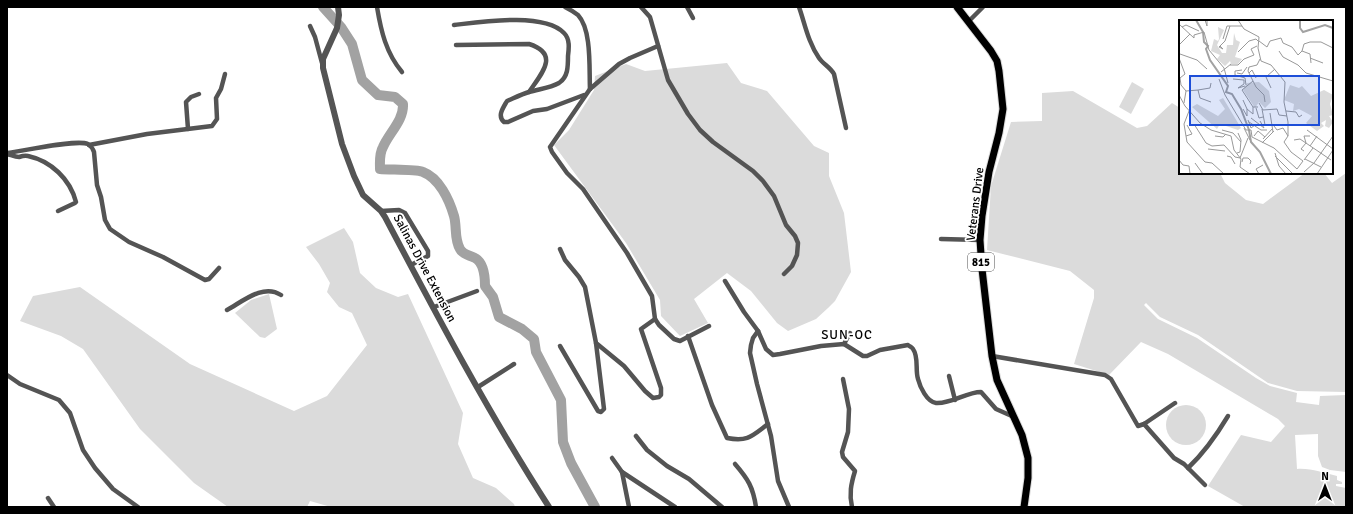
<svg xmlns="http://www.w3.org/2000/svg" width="1353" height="514" viewBox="0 0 1353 514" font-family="Signika,sans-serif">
	<rect width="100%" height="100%" fill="#fff"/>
	<g fill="#dbdbdb">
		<path d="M727,63L741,83L767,91L814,146L829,153V176L844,213L851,272L835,301L828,308L816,319L788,331L777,323L751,291L727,273L694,299L708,323L680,336L661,316L660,300L626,243L554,145L569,130L594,90L595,76L626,64L645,71Z"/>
		<path d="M1132,82L1144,89L1131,114L1119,107Z"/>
		<path d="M1073,91L1137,128L1147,126L1172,103L1180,108V173H1220L1225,183L1246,200L1263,204L1305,173H1324L1332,183L1346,173V392L1297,391L1268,383L1198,335L1160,317L1146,303L1144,305L1158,319L1197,338L1256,378L1270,386L1297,393L1296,402L1319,405L1320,396L1346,395V472L1330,470L1322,467L1318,456V434L1295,435L1297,469C1311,468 1323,473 1337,476V480L1342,482V484H1336V486L1346,488V507H1245L1208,486L1241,435L1271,442L1285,426L1278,419L1168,354L1141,342L1109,375L1074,364L1094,298V290L1070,271L987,250L991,186L1011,122L1042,121V93Z"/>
		<path d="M344,228L353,242L360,273L376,288L398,297L408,294L463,413L458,444L473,478L496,488L514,504L515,507H331L310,501L307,507H228L194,483L140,429L83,349L61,336L20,321L33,296L80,287L190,364L294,411L327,396L367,345L352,313L339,307L327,292L330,283L319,264L306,247Z"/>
		<path d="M269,294L277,329L265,338L260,337L235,313L251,300Z"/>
		<circle cx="1186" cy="425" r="20"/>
	</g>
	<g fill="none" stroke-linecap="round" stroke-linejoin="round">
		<path stroke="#a2a2a2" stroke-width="10" d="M323,7L341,27L352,44L362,80L378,95L395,97L403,104C404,120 389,133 383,147C379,154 380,162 380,169C389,170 416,169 423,172C439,178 449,199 454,216C457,226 454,239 460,249C463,255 470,255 475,258C484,263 485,277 485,286L493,297L499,317L522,329L534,339L536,352L561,400L563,442L571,463L595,507"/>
		<defs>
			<path id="primary" d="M957,7L991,51L997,61L999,71L1003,109L999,133L989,172L982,216L980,240L982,269L992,356L997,380L1022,435L1028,458V478L1024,507"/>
		</defs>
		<use href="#primary" stroke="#dbdbdb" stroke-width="9"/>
		<g stroke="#545454" stroke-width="4.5">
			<path d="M377,7C381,31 386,53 402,72"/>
			<path d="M565,7C569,9 574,12 578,15C592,30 589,69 590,89"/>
			<path d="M641,7L650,17L668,80L688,114L700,130L713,142L753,171L763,181L774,196L786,225L795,236L798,243L797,255L792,266L784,274"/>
			<path d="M687,7L693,18"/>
			<path d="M799,7C805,24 808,42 819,58C823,64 830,67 834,74L846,128"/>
			<path d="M969,21L983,7"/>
			<path d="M454,25C480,22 544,12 564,33C570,39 569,48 568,56C568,67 568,77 559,83C550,88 539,89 529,92C522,94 514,98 507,101C503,108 497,116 504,122H508L533,111L547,109L584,95"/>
			<path d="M310,26L315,37L322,63"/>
			<path d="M456,45L529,44C560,54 542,73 529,92"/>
			<path d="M658,46L630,58L619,64L590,89L550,147L552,152L567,173L583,189L627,253L652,296L655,319L659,325L674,339L680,341L709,326"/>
			<path d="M188,129L186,102L191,97L199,94"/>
			<path d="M89,145L147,134L212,126L217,119L216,98L221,89L225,74"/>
			<path d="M7,153C24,151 76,139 88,144C91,146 93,149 94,152L97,185L101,197L105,220L110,229L129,242L163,257L205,280L209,279L219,268"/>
			<path d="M7,154C11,155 15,157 19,157C22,156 25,155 28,156C51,161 70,179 76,202L75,203L58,211"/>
			<path d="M381,211L399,210L405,213L428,251V256L411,265"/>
			<path d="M941,239L980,240"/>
			<path d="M560,249L565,260L579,277L585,287L596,343L624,366L645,391L653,398L659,397L661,395V388L641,329L655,319"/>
			<path d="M725,281L744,312L758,331L766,349L773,355L780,354L821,346L844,344L863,356H867L880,350L908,345C909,346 913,348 913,349C919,357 915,370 918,379C920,387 927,402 936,403C952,404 966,392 981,392L996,409L1014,417"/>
			<path d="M434,307L477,291"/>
			<path d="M227,310C242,302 263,283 281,295"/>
			<path d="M758,331L753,338L751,345L750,353L757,384L771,436L778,481L789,507"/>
			<path d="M688,336L712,405L727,438C748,442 752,436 768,424"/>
			<path d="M844,344L850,333"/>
			<path d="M560,346L598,411L601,412L604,409L596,343"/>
			<path d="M992,356L1105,375L1111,379L1138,426L1144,424L1175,403"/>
			<path d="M7,375L20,384L59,400L70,413L83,450L95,468L113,489L138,507"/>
			<path d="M949,376L955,400"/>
			<path d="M843,379L849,409L848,432L842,452L843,457L855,471C851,484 849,494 852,507"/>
			<path d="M478,387L514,364"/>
			<path d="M1144,424L1174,458L1184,464L1205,485"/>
			<path d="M636,436L647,450L667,466L689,479L722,507"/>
			<path d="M612,458L622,472L629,507"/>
			<path d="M735,464C748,479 753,487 756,507"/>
			<path d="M1188,468C1205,452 1216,436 1228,416"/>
			<path d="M622,472L675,507"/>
			<path d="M48,498L54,507"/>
		</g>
		<path stroke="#545454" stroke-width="6" d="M338,7L339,15L337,28L323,59V68L342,144L354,176L363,195L381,211L385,217C436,314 489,414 549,507"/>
		<use href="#primary" stroke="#000" stroke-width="7"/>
	</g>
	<g text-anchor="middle" stroke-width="3.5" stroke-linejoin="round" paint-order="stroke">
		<rect fill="#fff" stroke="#4c4c4c" stroke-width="1" x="968" y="253" width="26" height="18" rx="3"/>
		<g font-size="11" font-weight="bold" fill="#000">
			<text x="981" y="266">815</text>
		</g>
		<g font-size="12" fill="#000" stroke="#fff">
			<text transform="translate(975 204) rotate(-83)" y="4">Veterans Drive</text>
			<text transform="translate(425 268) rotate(62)" y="4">Salinas Drive Extension</text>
		</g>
		<g font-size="13" letter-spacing="1" fill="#000" stroke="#fff">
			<text x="847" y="339">SUN-OC</text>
		</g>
	</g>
	<g transform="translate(1179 20)">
		<rect width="154" height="154" fill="#fff"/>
		<path d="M39,7L45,10L38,25L43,33H47L48,25H54L55,13L57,20L61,22L56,37L63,39L59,44H52L51,41L46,46L38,39L41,35L32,31L35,19L39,21L40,19ZM80,62L90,71L92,82L86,88L80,82L76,88L64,70L68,63ZM111,65L120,68L123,66L132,76L145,70L154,75L151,84L154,95L150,96L154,102L150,108L146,106L147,100L142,103L145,106L138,111L127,103L133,96L120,89L114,91L115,84L105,80ZM44,78L62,108L59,110L41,104L38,109L13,87L18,84L39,96L46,89L40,80Z" fill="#dbdbdb"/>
		<path fill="none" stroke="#a2a2a2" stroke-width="2" d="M17,0L24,12L25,22L29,26L27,29L31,40L49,66L47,72L53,74L62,89L70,110L72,122L81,132L92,154M121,0V8L124,12L146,5L154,8"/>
		<path fill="none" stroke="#999" stroke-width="1" d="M26,0L28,6V0M59,0L65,9L80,17L79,28L82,41L92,45L106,62L105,82L109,102V116L105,122L112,132L124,141L118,149M1,5L15,18V15L25,12L30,30L45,48L49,63M3,7L7,5L20,11M44,19L48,6H51M80,21L88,27L91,21L102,18L104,23L113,27L119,35L123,31L125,24L131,22H142L154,28M1,24L11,14M41,26L44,29L40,27L46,21L51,6H63M100,31L104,37L119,45L127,53L154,61M123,31L131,34L132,43M59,32L70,21L77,19L79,21M1,34L18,40L28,49M0,38L6,54L1,58L2,65L7,71L19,70L21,78L32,82M131,38L144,43M51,45H59L65,39L75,35L72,29L78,26M70,47L69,51L77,67L85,75L86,82M70,47L78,45L81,39M63,50L56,51V55L66,58L67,65M42,52L52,44M58,53L63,54L68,47M70,53L73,50L77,58M40,59L46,75L67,110H72L73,117L95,128L118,149M54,59L65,60V64L59,68L66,66M74,61L63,70L74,87H79M92,68L87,57L96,49M19,70L31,68L32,63M0,75L6,86L21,103L32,110L52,116L55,130L62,139L61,147L71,154M64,80L68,89L74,94V87M5,83L7,71M80,83L84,90L98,89L100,95L108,96M77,88L80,98L84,97M64,89L68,96V89M83,89L86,105M10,91L5,104L8,122L26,142L33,143L45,154M107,91L117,92L120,97L123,95M91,93L94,112M72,98L85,108L81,101M69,100L72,108L76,105M70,102L82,110H88M15,104L27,123L33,126L45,125L56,137L61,138M95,106L98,110L104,108L109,116M65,108L71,120M43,110L54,113L62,122M128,110L154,129M7,116L13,114L8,105M36,116L44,117L47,114M75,116L79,111L86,117M84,119L93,109M115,120L121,119L152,140M83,123L95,111M131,126L138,116M29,129L46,131M125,131L122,129L127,123L125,116H131M58,133L61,132L62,120L59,113M96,133L100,146L107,154M48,136L52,137L56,144M96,136L114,154M61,138L69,118M126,139L142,147M0,140L4,145L10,146L11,154M125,140L134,128M63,142L64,138H69L72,141L71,144M16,143L24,154M125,152L135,143L154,116M80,154L77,149L84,145M138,154L154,130"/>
		<path fill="#1d4ed8" fill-opacity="0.15" stroke="#1d4ed8" stroke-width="2" d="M11,56H140V105H11Z"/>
		<rect width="154" height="154" fill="none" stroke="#000" stroke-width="2"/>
	</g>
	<rect width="1353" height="514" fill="none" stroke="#000000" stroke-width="16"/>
	<g transform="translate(1325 486)" stroke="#ffffff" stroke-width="3" paint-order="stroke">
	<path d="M0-3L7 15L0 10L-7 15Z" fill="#000000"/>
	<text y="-6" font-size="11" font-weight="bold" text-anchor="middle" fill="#000000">N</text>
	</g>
</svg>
